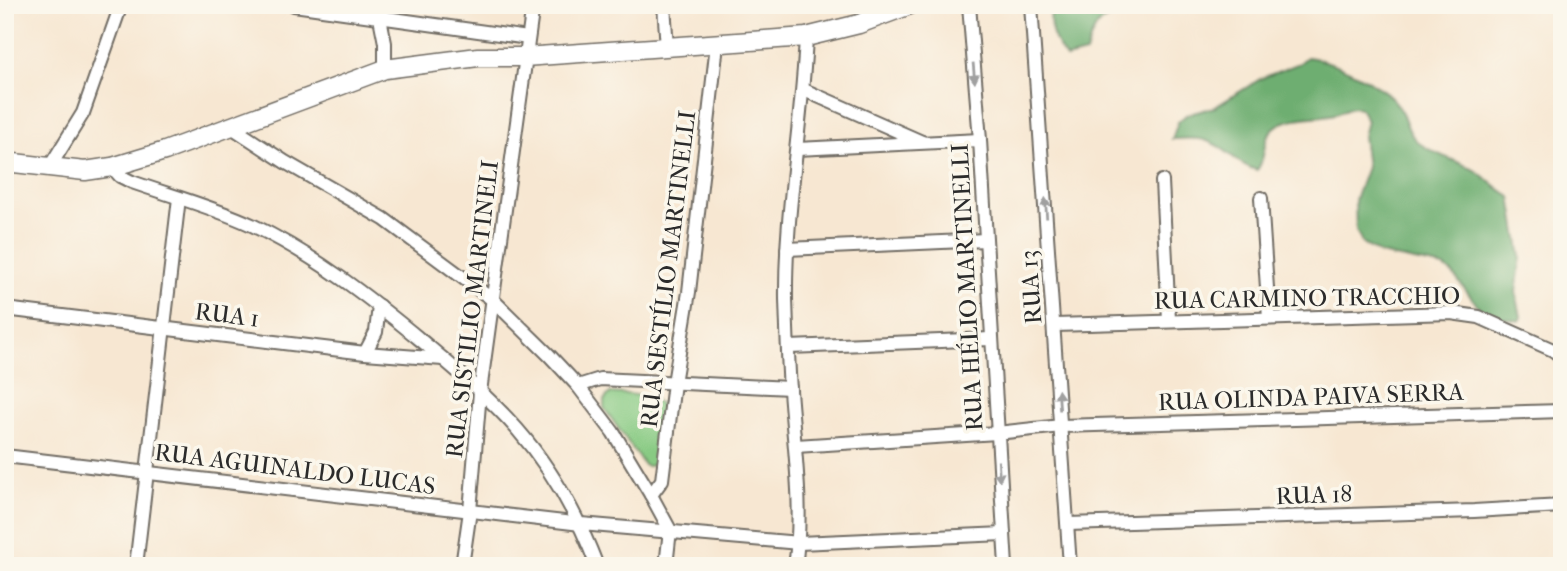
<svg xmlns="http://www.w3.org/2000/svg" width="1567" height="571" viewBox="0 0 1567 571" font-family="'IM FELL French Canon',serif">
	<rect width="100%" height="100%" fill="#fbf7ec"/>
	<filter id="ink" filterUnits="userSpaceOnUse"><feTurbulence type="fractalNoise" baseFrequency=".0143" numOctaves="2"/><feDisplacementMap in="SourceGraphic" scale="14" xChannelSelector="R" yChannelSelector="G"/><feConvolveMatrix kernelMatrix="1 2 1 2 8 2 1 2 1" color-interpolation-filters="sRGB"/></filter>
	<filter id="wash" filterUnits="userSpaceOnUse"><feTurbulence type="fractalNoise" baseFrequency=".00686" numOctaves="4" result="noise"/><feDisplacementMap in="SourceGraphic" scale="28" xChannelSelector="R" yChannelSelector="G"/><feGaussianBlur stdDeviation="1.57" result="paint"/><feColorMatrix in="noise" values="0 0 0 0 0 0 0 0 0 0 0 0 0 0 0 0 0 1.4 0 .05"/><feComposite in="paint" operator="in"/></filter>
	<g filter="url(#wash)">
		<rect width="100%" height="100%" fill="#f7e7d2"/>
		<path fill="#88ca83" stroke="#5a7a57" stroke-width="2" d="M610,393C629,395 658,392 665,413L660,461C655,466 650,467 644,465L604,408V400Z"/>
		<g fill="#6eae71" stroke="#4c6c4e" stroke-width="2">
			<path d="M1052,5H1146L1144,9C1107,17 1096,14 1086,53L1066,58C1053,40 1047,27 1052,5Z"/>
			<path d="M1307,57C1332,60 1389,86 1400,109C1407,121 1408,137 1422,145C1438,156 1459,161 1476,171C1488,179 1498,189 1511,197L1521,257L1516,292L1521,317L1519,321L1497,317L1481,310L1453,274L1444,267L1380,254L1362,243L1356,230L1355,200L1367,167L1363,136L1367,121L1360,108C1349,105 1345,111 1335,114C1317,119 1280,114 1269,134C1262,145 1266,159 1257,170C1236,165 1227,147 1207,141C1197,137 1183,139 1172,139L1178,122L1186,115L1215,107L1262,78L1300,63Z"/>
		</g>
	</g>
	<g filter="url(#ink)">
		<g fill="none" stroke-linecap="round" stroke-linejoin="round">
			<defs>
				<g id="minor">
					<path d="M294,5L528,38"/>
					<path d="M664,5L667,48"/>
					<path d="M969,5L980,140L1006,566"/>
					<path d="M1031,5L1070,566"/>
					<path d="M380,18L385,43V69"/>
					<path d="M804,90L922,142"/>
					<path d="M230,126L285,162L384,219L493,300L549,355L578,386L613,432L651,495L670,530L666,566"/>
					<path d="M797,149L980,140"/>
					<path d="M112,167L120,176L132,182C172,196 213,207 252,225C315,255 370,298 423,342C455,369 489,397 517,429C552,469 578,516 597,566"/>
					<path d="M49,168L83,113L121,5"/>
					<path d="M1162,181L1169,320"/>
					<path d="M1261,198L1269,318"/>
					<path d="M787,249L986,240"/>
					<path d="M5,309L365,353L443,359"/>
					<path d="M1055,325L1451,313L1479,317L1553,350L1562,357"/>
					<path d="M789,347L991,339"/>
					<path d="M365,353L376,332L379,306"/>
					<path d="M578,386L600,379L790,388"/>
					<path d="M796,446L997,433L1061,426L1562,411"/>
					<path d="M5,456L581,524L799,543L1004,534"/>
					<path d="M651,495L662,480L674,383L689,292L717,44"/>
					<path d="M1068,524L1474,511L1562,506"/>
					<path d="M136,566L179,198"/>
					<path d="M462,566L470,511L480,392L533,5"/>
					<path d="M795,566C804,508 794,448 790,390C788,360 787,329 786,299C785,211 802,125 806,37"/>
				</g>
				<path id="secondary" d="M5,162L85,171L112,167L165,151L385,69L478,57H524L806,37L859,24L910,5"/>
			</defs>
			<use href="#minor" stroke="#726d65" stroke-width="16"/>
			<use href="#secondary" stroke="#726d65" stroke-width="21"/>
			<use href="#minor" stroke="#fff" stroke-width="12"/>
			<use href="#secondary" stroke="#fff" stroke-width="18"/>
		</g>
		<defs><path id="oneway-solid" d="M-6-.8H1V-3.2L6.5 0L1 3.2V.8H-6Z" transform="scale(1.75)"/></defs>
		<g fill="#a0a0a0">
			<use href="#oneway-solid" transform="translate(974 73) rotate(85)"/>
			<use href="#oneway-solid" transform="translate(1046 208) rotate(-94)"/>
			<use href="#oneway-solid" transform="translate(1059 400) rotate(-94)"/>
			<use href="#oneway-solid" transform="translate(999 471) rotate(86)"/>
		</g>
	</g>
	<g text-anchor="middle" stroke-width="7" stroke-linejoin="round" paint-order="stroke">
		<g font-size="24" fill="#2b2b2b" stroke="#fbf7ec">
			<text transform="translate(668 269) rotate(-83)" y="8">RUA SESTÍLIO MARTINELLI</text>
			<text transform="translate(967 287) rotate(-93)" y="8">RUA HÉLIO MARTINELLI</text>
			<text transform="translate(1031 287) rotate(-94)" y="8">RUA 13</text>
			<text transform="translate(1307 298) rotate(-1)" y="8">RUA CARMINO TRACCHIO</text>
			<text transform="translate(472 309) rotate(-83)" y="8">RUA SISTILIO MARTINELI</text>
			<text transform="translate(227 315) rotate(7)" y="8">RUA 1</text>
			<text transform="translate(1311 397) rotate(-2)" y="8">RUA OLINDA PAIVA SERRA</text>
			<text transform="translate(295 469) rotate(7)" y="8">RUA AGUINALDO LUCAS</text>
			<text transform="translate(1314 495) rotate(-2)" y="8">RUA 18</text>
		</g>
	</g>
	<rect width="1567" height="571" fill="none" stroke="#fbf7ec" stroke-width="28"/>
</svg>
